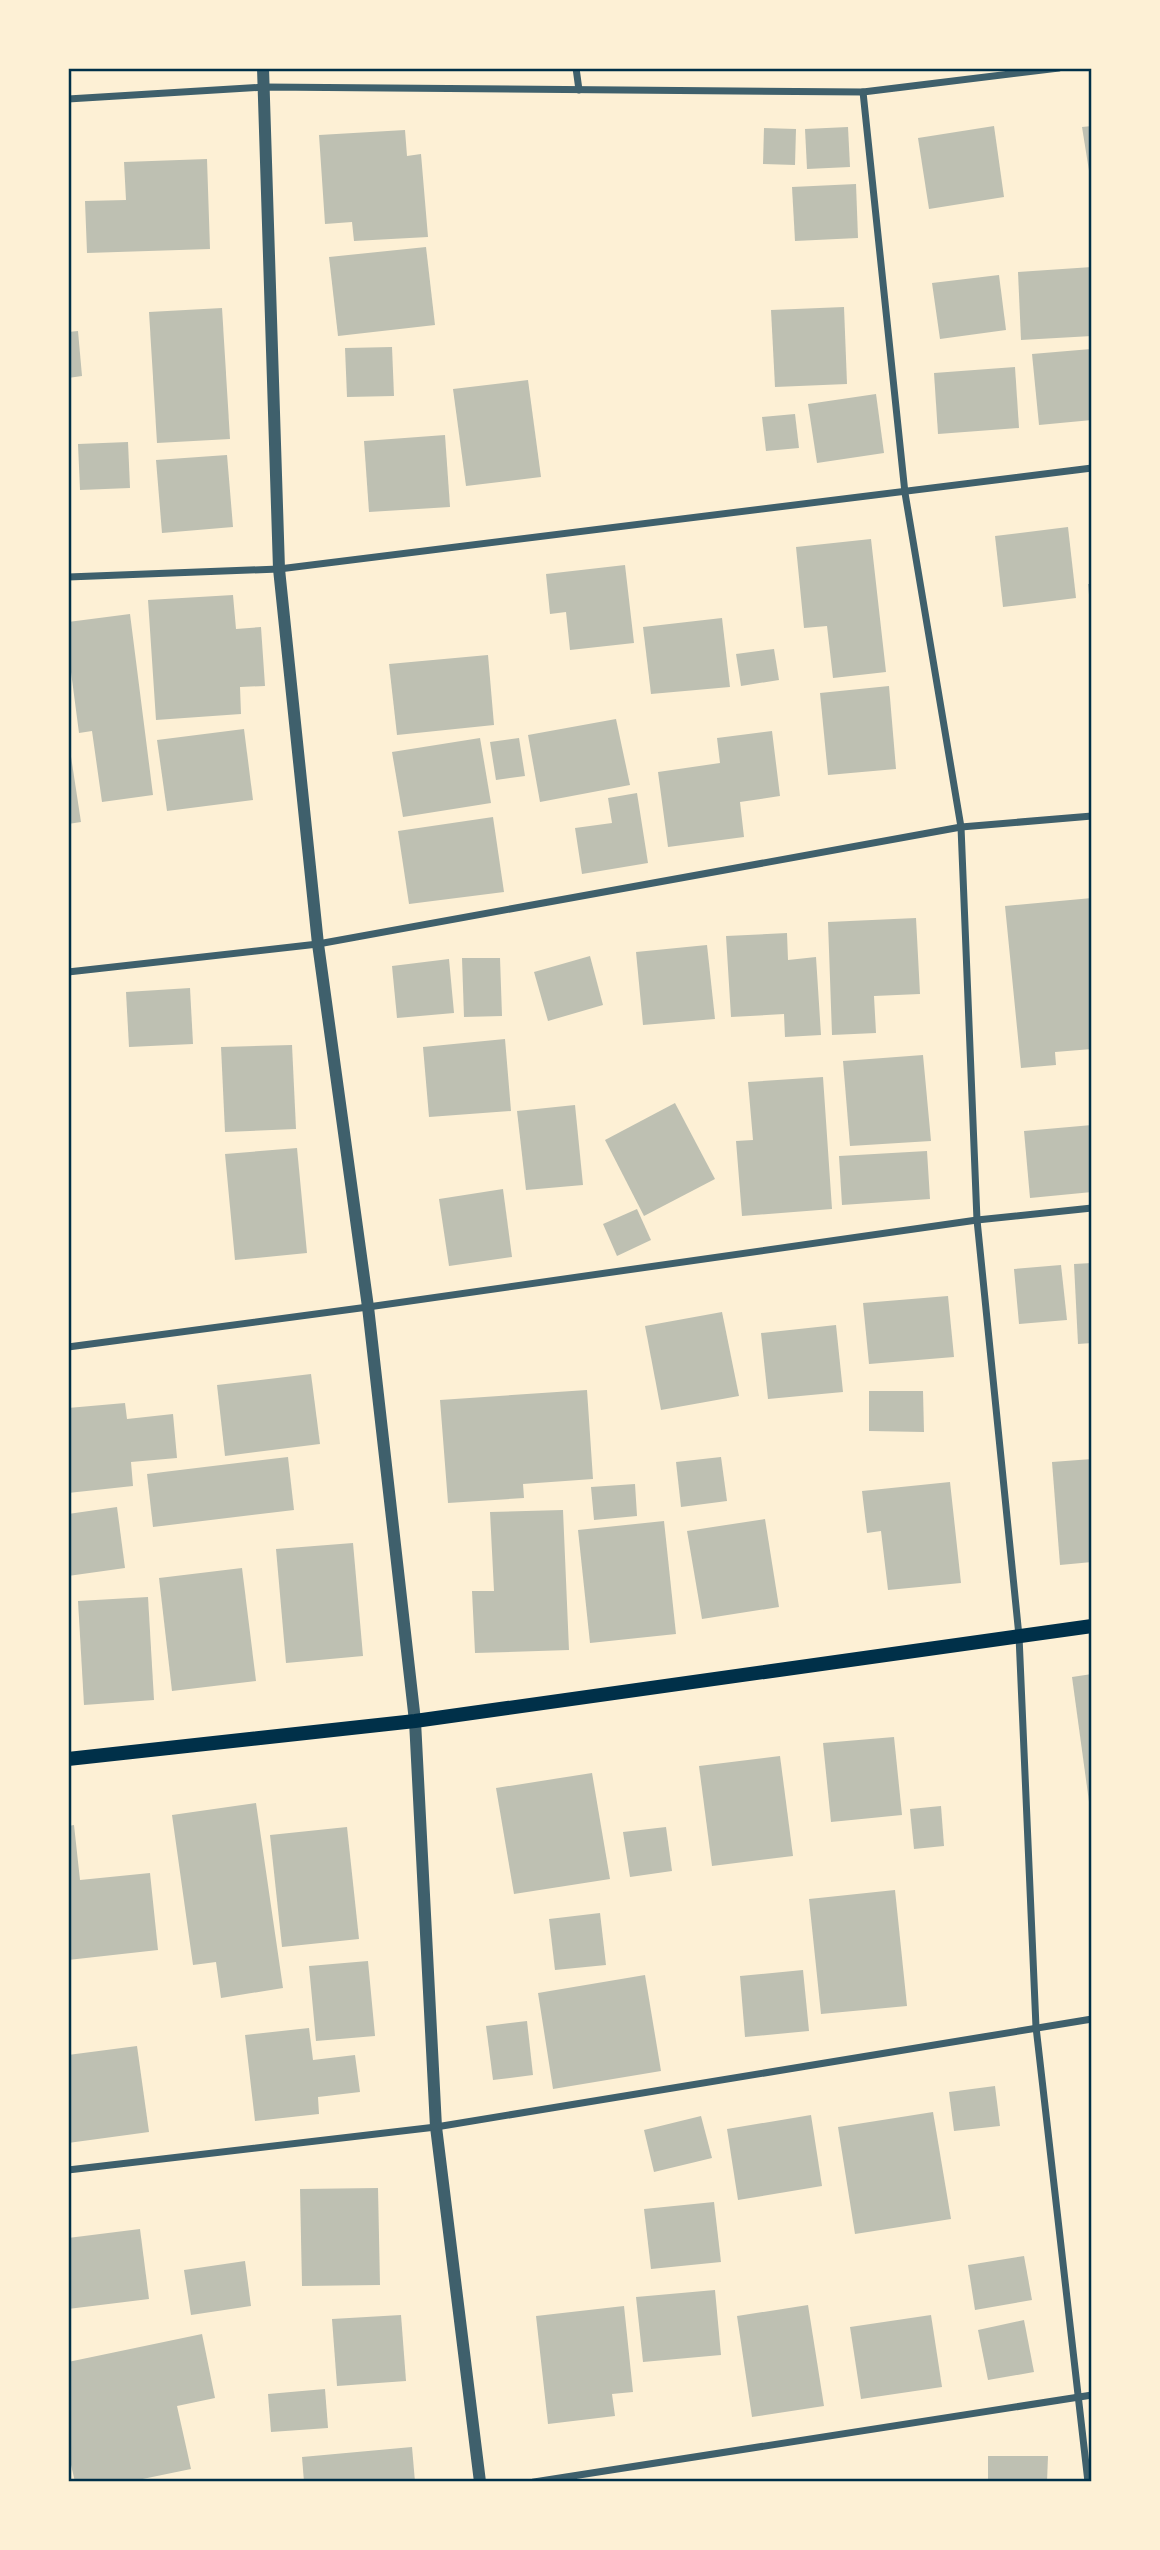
<svg xmlns="http://www.w3.org/2000/svg" width="1160" height="2550" viewBox="0 0 1160 2550" font-family="'Open Sans',sans-serif">
	<rect width="100%" height="100%" fill="#fdf0d5"/>
	<g fill="#bec0b2">
		<path d="M994,126L1004,197L929,209L918,138Z"/>
		<path d="M1092,126V177H1090L1082,127Z"/>
		<path d="M848,127L850,167L807,169L805,129Z"/>
		<path d="M764,128L796,129L795,165L763,164Z"/>
		<path d="M405,130L407,156L421,154L428,237L354,241L352,222L325,224L319,135Z"/>
		<path d="M207,159L210,249L87,253L85,201L126,200L124,162Z"/>
		<path d="M856,184L858,238L795,241L792,187Z"/>
		<path d="M426,247L435,325L338,336L329,257Z"/>
		<path d="M1092,267V336L1021,340L1018,272Z"/>
		<path d="M999,275L1006,330L940,339L932,283Z"/>
		<path d="M844,307L847,384L775,387L771,310Z"/>
		<path d="M222,308L230,439L157,443L149,312Z"/>
		<path d="M78,331L82,376L68,378V332Z"/>
		<path d="M392,347L394,396L347,397L345,348Z"/>
		<path d="M1091,349L1092,420L1039,425L1032,354Z"/>
		<path d="M1015,367L1019,428L938,434L934,373Z"/>
		<path d="M528,380L541,477L466,486L453,389Z"/>
		<path d="M876,394L884,453L817,463L808,404Z"/>
		<path d="M795,414L799,448L766,451L762,417Z"/>
		<path d="M445,435L450,507L369,512L364,441Z"/>
		<path d="M128,442L130,488L80,490L78,444Z"/>
		<path d="M227,455L233,527L162,533L156,460Z"/>
		<path d="M1068,527L1076,598L1003,607L995,536Z"/>
		<path d="M871,539L886,672L833,678L827,626L804,628L796,547Z"/>
		<path d="M625,565L634,643L570,650L566,612L550,614L546,574Z"/>
		<path d="M1088,584H1092V605L1090,606Z"/>
		<path d="M233,595L236,629L261,627L265,686L240,687L241,714L156,720L148,600Z"/>
		<path d="M130,614L153,795L102,802L92,731L79,733L68,649V622Z"/>
		<path d="M722,618L730,687L651,694L643,627Z"/>
		<path d="M774,649L779,680L741,686L736,654Z"/>
		<path d="M488,655L494,725L397,735L389,664Z"/>
		<path d="M889,686L896,769L828,775L820,693Z"/>
		<path d="M616,719L630,785L540,802L528,735Z"/>
		<path d="M244,729L253,800L167,811L157,740Z"/>
		<path d="M772,731L780,796L740,802L744,837L668,847L658,772L720,763L717,738Z"/>
		<path d="M480,738L491,803L403,817L392,752Z"/>
		<path d="M519,738L525,776L496,780L490,742Z"/>
		<path d="M70,750L81,822L68,824V751Z"/>
		<path d="M637,793L648,863L582,874L575,828L612,823L608,798Z"/>
		<path d="M493,817L504,892L409,904L398,831Z"/>
		<path d="M1092,898V1049L1055,1052L1056,1065L1021,1068L1005,906Z"/>
		<path d="M916,918L920,994L874,996L876,1033L832,1035L828,922Z"/>
		<path d="M787,933L788,960L816,957L821,1035L785,1037L784,1014L731,1017L726,936Z"/>
		<path d="M707,945L715,1019L643,1025L636,952Z"/>
		<path d="M590,956L603,1005L548,1021L534,972Z"/>
		<path d="M462,958H500L502,1016L464,1017Z"/>
		<path d="M449,959L454,1013L397,1018L392,966Z"/>
		<path d="M190,988L193,1044L129,1047L126,992Z"/>
		<path d="M505,1039L511,1111L429,1117L423,1047Z"/>
		<path d="M292,1045L296,1129L225,1132L221,1047Z"/>
		<path d="M923,1055L931,1141L850,1146L843,1061Z"/>
		<path d="M823,1077L832,1209L742,1216L736,1141L753,1140L748,1082Z"/>
		<path d="M675,1103L715,1179L644,1216L605,1140Z"/>
		<path d="M575,1105L583,1185L526,1190L517,1111Z"/>
		<path d="M1092,1125V1192L1030,1198L1024,1131Z"/>
		<path d="M297,1148L307,1253L235,1260L225,1154Z"/>
		<path d="M927,1151L930,1199L842,1205L839,1156Z"/>
		<path d="M503,1189L512,1257L449,1266L439,1199Z"/>
		<path d="M637,1209L651,1240L617,1256L603,1224Z"/>
		<path d="M1092,1263V1343L1078,1344L1074,1264Z"/>
		<path d="M1061,1265L1067,1320L1019,1324L1014,1269Z"/>
		<path d="M948,1296L954,1357L869,1364L863,1303Z"/>
		<path d="M722,1312L739,1396L661,1410L645,1326Z"/>
		<path d="M836,1325L843,1392L768,1399L761,1333Z"/>
		<path d="M311,1374L320,1444L225,1456L217,1385Z"/>
		<path d="M587,1390L593,1479L523,1484L524,1498L448,1503L440,1400Z"/>
		<path d="M869,1391H923L924,1432L869,1431Z"/>
		<path d="M125,1403L127,1419L173,1414L177,1458L131,1462L133,1486L68,1493V1408Z"/>
		<path d="M288,1457L294,1510L153,1527L147,1474Z"/>
		<path d="M721,1457L727,1501L681,1507L676,1462Z"/>
		<path d="M1092,1459V1562L1060,1565L1052,1462Z"/>
		<path d="M950,1482L961,1583L888,1590L881,1531L867,1533L862,1491Z"/>
		<path d="M635,1484L637,1516L594,1520L591,1487Z"/>
		<path d="M117,1507L125,1568L68,1576V1514Z"/>
		<path d="M563,1510L569,1650L475,1653L472,1591H494L490,1512Z"/>
		<path d="M765,1519L779,1607L702,1619L687,1531Z"/>
		<path d="M664,1521L676,1634L590,1643L578,1530Z"/>
		<path d="M353,1543L363,1656L286,1663L276,1549Z"/>
		<path d="M242,1568L256,1681L172,1691L159,1578Z"/>
		<path d="M148,1597L154,1700L84,1705L78,1601Z"/>
		<path d="M1092,1674V1809H1090L1072,1677Z"/>
		<path d="M894,1737L902,1815L831,1822L823,1743Z"/>
		<path d="M780,1756L793,1856L712,1866L699,1766Z"/>
		<path d="M592,1773L610,1879L514,1894L496,1788Z"/>
		<path d="M256,1803L283,1988L221,1998L216,1962L193,1965L172,1815Z"/>
		<path d="M941,1806L944,1846L914,1849L910,1809Z"/>
		<path d="M74,1825L80,1880L150,1873L158,1950L68,1960V1826Z"/>
		<path d="M347,1827L359,1939L282,1947L270,1835Z"/>
		<path d="M666,1827L672,1871L630,1877L623,1832Z"/>
		<path d="M895,1890L907,2006L821,2014L809,1899Z"/>
		<path d="M600,1913L606,1965L555,1970L549,1919Z"/>
		<path d="M368,1961L375,2036L316,2041L309,1966Z"/>
		<path d="M803,1970L809,2031L745,2037L740,1976Z"/>
		<path d="M645,1975L661,2071L553,2089L538,1993Z"/>
		<path d="M527,2021L533,2075L493,2080L486,2026Z"/>
		<path d="M309,2028L313,2060L355,2055L360,2092L318,2097L319,2114L255,2121L245,2035Z"/>
		<path d="M137,2046L149,2132L68,2143V2055Z"/>
		<path d="M995,2086L1000,2126L954,2131L949,2092Z"/>
		<path d="M933,2112L951,2219L855,2234L838,2127Z"/>
		<path d="M811,2115L822,2186L738,2200L727,2129Z"/>
		<path d="M701,2116L712,2158L654,2172L644,2130Z"/>
		<path d="M378,2188L380,2285L302,2286L300,2189Z"/>
		<path d="M714,2202L721,2262L651,2269L644,2209Z"/>
		<path d="M140,2229L149,2299L68,2309V2238Z"/>
		<path d="M1024,2256L1032,2300L975,2310L968,2265Z"/>
		<path d="M245,2261L251,2306L191,2315L184,2270Z"/>
		<path d="M715,2290L721,2355L643,2362L636,2297Z"/>
		<path d="M808,2305L824,2406L752,2417L737,2316Z"/>
		<path d="M624,2306L633,2392L612,2394L615,2416L548,2424L536,2316Z"/>
		<path d="M401,2315L406,2381L337,2386L332,2319Z"/>
		<path d="M931,2315L942,2387L861,2399L850,2327Z"/>
		<path d="M1024,2320L1034,2372L988,2380L978,2330Z"/>
		<path d="M202,2334L215,2398L177,2406L191,2469L128,2482H75L68,2452V2362Z"/>
		<path d="M325,2389L328,2428L271,2432L268,2394Z"/>
		<path d="M412,2447L415,2482H304L302,2457Z"/>
		<path d="M988,2456H1048L1047,2482H988Z"/>
	</g>
	<g fill="none" stroke-linecap="round" stroke-linejoin="round">
		<g stroke="#3f606c" stroke-width="7">
			<path d="M576,68L579,90"/>
			<path d="M863,92L905,493L961,827L977,1220L1019,1636L1036,2027L1088,2482"/>
			<path d="M68,99L265,87L863,92L1059,68"/>
			<path d="M68,577L279,569L1092,468"/>
			<path d="M68,972L318,944L961,827L1092,816"/>
			<path d="M68,1347L368,1307L977,1220L1092,1208"/>
			<path d="M68,2170L436,2127L1092,2019"/>
			<path d="M534,2482L1092,2395"/>
		</g>
		<path stroke="#3f606c" stroke-width="12" d="M263,68L279,569L318,944L368,1307L415,1721L436,2127L480,2482"/>
		<path stroke="#003049" stroke-width="14" d="M68,1759L415,1721L1092,1626"/>
	</g>
	<rect width="1160" height="2550" fill="none" stroke="#fdf0d5" stroke-width="140"/>
	<rect x="70" y="70" width="1020" height="2410" fill="none" stroke="#003049" stroke-width="2.5"/>
</svg>
